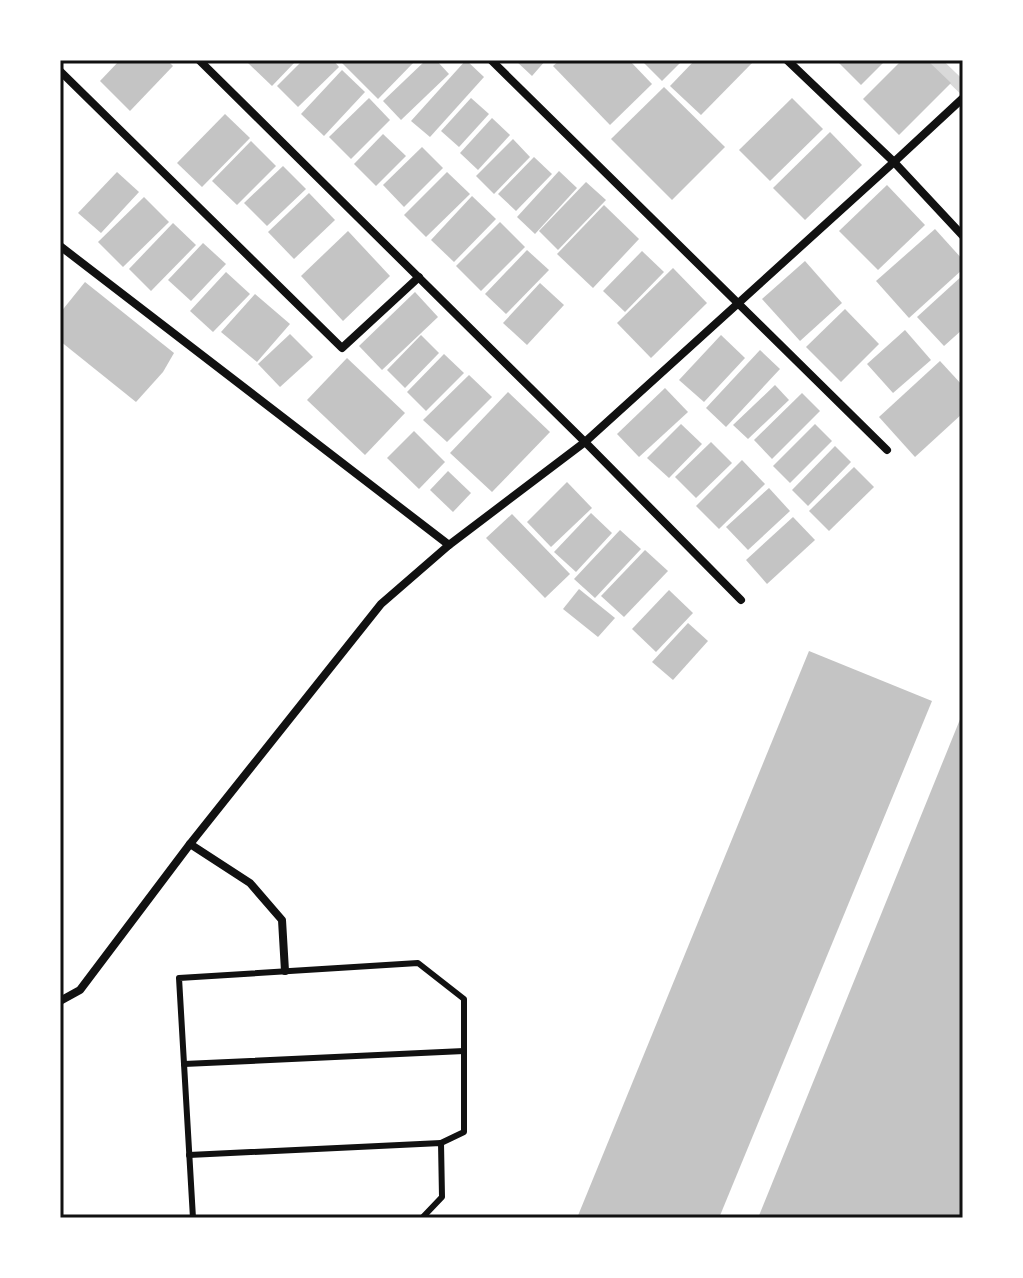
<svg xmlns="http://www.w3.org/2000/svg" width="1023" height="1278" viewBox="0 0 1023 1278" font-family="Raleway,sans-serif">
	<rect width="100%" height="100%" fill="#fff"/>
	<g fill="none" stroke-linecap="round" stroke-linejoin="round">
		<path stroke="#d9d9d9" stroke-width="12" d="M934,60L963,88"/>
	</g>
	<g fill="#c4c4c4">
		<path d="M120,60H167L173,66L130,111L100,81Z"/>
		<path d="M249,60H297L272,86L247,62Z"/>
		<path d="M303,60H333L339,67L298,107L277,86Z"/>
		<path d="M343,60H416L378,99L341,62Z"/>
		<path d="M426,60H436L449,74L401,120L383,101Z"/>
		<path d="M466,60L484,77L430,137L411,121Z"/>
		<path d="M515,60H546L532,76Z"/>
		<path d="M560,60H629L652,84L610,125L553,66Z"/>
		<path d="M641,60H683L662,81Z"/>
		<path d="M695,60H755L701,115L670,86Z"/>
		<path d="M836,60H886L861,85Z"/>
		<path d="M902,60H927L951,83L899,135L863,99Z"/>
		<path d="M342,70L365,92L324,136L301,114Z"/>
		<path d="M664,87L725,147L672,200L611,139Z"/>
		<path d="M369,98L390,120L351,159L329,137Z"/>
		<path d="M471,98L489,114L459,147L441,131Z"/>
		<path d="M792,98L823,129L770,181L739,150Z"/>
		<path d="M225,114L250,138L202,187L177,163Z"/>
		<path d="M492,118L510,135L478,170L460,153Z"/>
		<path d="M830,132L862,165L805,220L773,188Z"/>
		<path d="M383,134L406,156L376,186L354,164Z"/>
		<path d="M513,139L530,157L494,194L476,176Z"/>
		<path d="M251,141L276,166L237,205L212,181Z"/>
		<path d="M422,147L443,168L404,207L383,185Z"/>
		<path d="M534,157L552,174L516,211L498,194Z"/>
		<path d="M283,166L306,189L267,226L244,203Z"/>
		<path d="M559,171L577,188L535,234L517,217Z"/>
		<path d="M117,172L139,192L101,233L78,213Z"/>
		<path d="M447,172L470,194L426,237L404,215Z"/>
		<path d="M586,182L606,200L558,250L539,231Z"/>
		<path d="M887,185L925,225L878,270L839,231Z"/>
		<path d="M309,193L335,220L294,259L268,232Z"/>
		<path d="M472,196L496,219L454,262L431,240Z"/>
		<path d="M144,197L169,222L123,267L98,242Z"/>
		<path d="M604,205L639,239L593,288L557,254Z"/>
		<path d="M500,222L525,247L481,291L456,266Z"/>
		<path d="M173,223L196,245L151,291L129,269Z"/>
		<path d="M935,229L963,260V269L909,318L876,281Z"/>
		<path d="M348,231L390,276L343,321L301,276Z"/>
		<path d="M203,243L226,264L191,301L168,280Z"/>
		<path d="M527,250L549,270L506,314L485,294Z"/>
		<path d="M642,251L664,272L625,312L603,291Z"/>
		<path d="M805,261L842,303L800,341L762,299Z"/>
		<path d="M673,268L707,303L651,358L617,323Z"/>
		<path d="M226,272L250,294L213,332L190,311Z"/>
		<path d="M963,275V329L944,346L917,317Z"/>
		<path d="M85,282L174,353L163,372L136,402L60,341V313Z"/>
		<path d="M540,283L564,305L527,345L503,323Z"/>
		<path d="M415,292L438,317L382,370L359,346Z"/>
		<path d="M255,294L290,324L257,362L221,332Z"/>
		<path d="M845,309L879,344L841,382L806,347Z"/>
		<path d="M905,330L931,360L893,393L867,364Z"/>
		<path d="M290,334L313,357L280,387L258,364Z"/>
		<path d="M421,335L439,353L405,388L387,370Z"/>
		<path d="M721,335L745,358L704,402L679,380Z"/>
		<path d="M760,350L780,369L726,427L706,408Z"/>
		<path d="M444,354L464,373L426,411L407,392Z"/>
		<path d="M347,358L405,413L365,455L307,400Z"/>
		<path d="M940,361L963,386V413L915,457L879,417Z"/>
		<path d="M469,375L492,397L447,442L423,420Z"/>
		<path d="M775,385L789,400L748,439L733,425Z"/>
		<path d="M665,388L688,412L639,457L617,434Z"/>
		<path d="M508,392L550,432L492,492L450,453Z"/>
		<path d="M802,393L820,411L772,459L754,440Z"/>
		<path d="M681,424L702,444L669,478L647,458Z"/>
		<path d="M815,424L832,441L790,483L773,466Z"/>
		<path d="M414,431L445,462L419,489L387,458Z"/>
		<path d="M711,442L732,463L696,498L675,477Z"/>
		<path d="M835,446L851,462L808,506L792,490Z"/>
		<path d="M742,460L765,484L719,529L696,506Z"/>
		<path d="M854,467L874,487L829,531L809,511Z"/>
		<path d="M448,471L471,493L453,512L430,490Z"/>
		<path d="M567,482L592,508L551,547L527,522Z"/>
		<path d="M769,488L790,511L748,550L726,527Z"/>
		<path d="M591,513L612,533L576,572L554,552Z"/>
		<path d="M512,514L570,574L545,598L486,538Z"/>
		<path d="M793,517L815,540L767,584L746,560Z"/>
		<path d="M620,530L641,549L595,598L574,579Z"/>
		<path d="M645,550L668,571L624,617L601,596Z"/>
		<path d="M579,589L615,618L598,637L563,609Z"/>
		<path d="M669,590L693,613L656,652L632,629Z"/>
		<path d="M688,623L708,641L673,680L652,662Z"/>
		<path d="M809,651L932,701L719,1218H577Z"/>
		<path d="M963,712V1218H758Z"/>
	</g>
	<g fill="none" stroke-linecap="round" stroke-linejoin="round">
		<g stroke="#111" stroke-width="6">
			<path d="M184,1064L464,1051"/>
			<path d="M189,1155L441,1143L442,1197L422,1218"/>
			<path d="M193,1218L179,978L418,963L464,999V1132L441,1143"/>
		</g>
		<g stroke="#111" stroke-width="8">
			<path d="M199,60L585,442L741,600"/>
			<path d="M491,60L887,450"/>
			<path d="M787,60L894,162L963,236"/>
			<path d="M60,71L342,348L419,277"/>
			<path d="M60,246L449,545"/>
			<path d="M190,844L250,883L282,920L285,971"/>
			<path d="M60,1001L80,990L190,844L381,604L449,545L585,442L894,162L963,98"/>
		</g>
	</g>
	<rect width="1023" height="1278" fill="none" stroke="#ffffff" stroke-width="124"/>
	<rect x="62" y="62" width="899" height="1154" fill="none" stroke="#111" stroke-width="3"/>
</svg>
